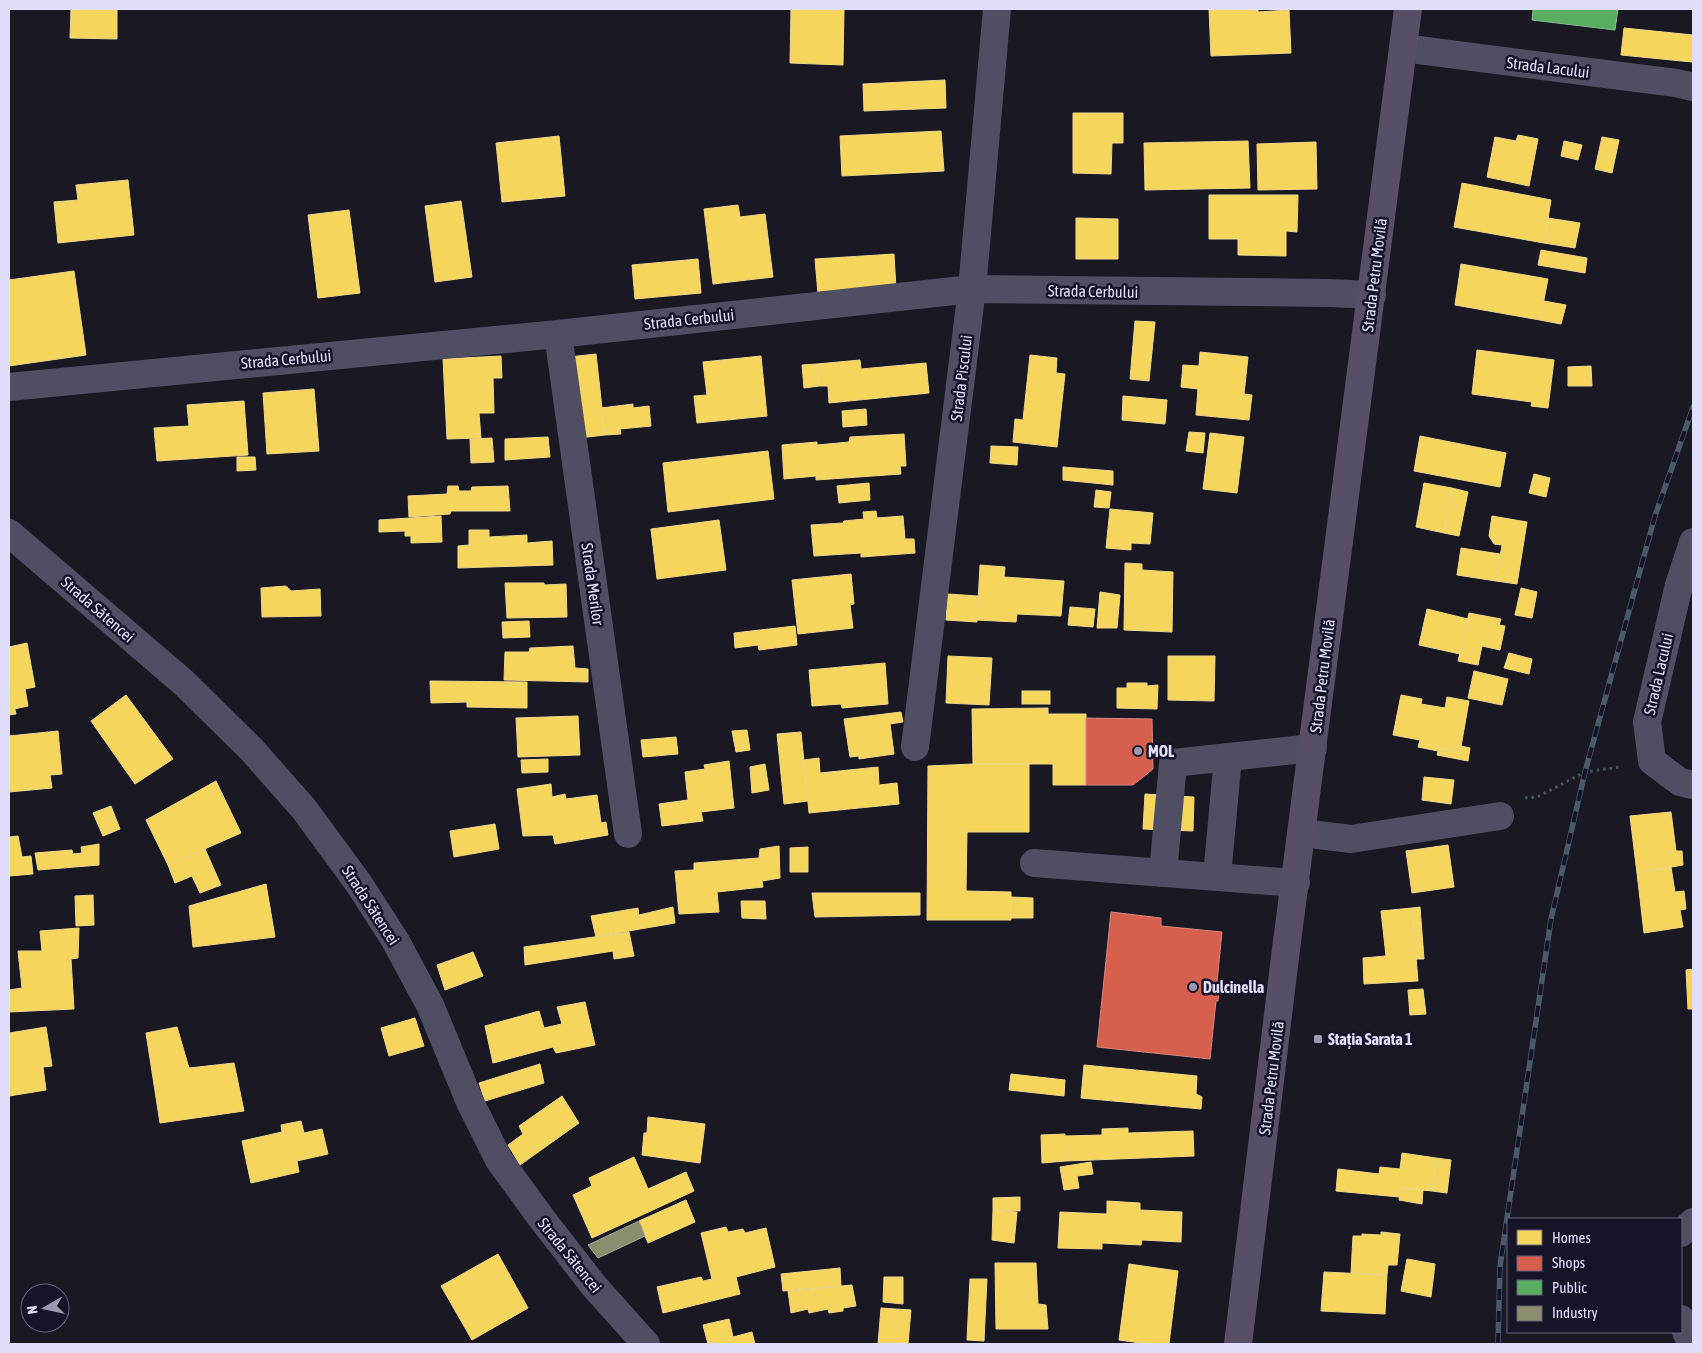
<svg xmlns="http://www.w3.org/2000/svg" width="1702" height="1353" viewBox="0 0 1702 1353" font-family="'Asap Condensed',sans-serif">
	<rect width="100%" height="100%" fill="#1a1823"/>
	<g fill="#f6d55c" stroke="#efd88c">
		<path d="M71,9H117V39L70,38Z"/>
		<path d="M791,9H844L843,65L790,63Z"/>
		<path d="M1209,9H1258V12L1289,10L1291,53L1211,56Z"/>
		<path d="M1624,28L1693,35L1692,62L1621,55Z"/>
		<path d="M945,80L946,108L864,111L863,84Z"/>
		<path d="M1073,113H1123V143H1112L1111,174L1073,173Z"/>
		<path d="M941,131L944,171L842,176L840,136Z"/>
		<path d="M1518,135L1538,139L1529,186L1487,177L1495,137L1516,141Z"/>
		<path d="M559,136L565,196L502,202L496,143Z"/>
		<path d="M1602,137L1619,140L1612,173L1595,169Z"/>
		<path d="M1248,141L1250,188L1145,190L1144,143Z"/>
		<path d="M1564,141L1582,145L1578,160L1561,156Z"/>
		<path d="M1316,142L1317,189L1258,190L1257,144Z"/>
		<path d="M128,180L134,235L58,243L54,202L78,200L76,185Z"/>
		<path d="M1462,183L1551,200L1544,243L1454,227Z"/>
		<path d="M1209,195H1298L1297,232L1286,231V256L1238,255V239H1209Z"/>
		<path d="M461,201L472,277L435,282L425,206Z"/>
		<path d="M738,205L740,217L765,214L773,277L713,284L704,209Z"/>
		<path d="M349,210L360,293L318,298L308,215Z"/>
		<path d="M1076,218L1118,219V259H1076Z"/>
		<path d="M1548,218L1580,223L1575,248L1544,243Z"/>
		<path d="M1541,250L1587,258L1585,273L1538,265Z"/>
		<path d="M894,254L896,289L818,294L815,259Z"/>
		<path d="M698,259L701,293L635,299L632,265Z"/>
		<path d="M1461,264L1548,279L1540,320L1455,305Z"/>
		<path d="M74,271L86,355L9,366V280Z"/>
		<path d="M1544,301L1566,305L1561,324L1540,320Z"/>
		<path d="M1135,321L1155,322L1149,381L1130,379Z"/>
		<path d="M1477,350L1554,360L1548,408L1531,406L1532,402L1472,394Z"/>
		<path d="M1200,352L1248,357L1244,394L1252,395L1249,420L1196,415L1198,389L1181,387L1183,365L1199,366Z"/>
		<path d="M596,354L605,435L579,438L569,357Z"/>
		<path d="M1030,355L1057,358L1056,373L1065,374L1057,447L1013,442L1015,419L1023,420Z"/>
		<path d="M501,356L502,378H493L494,413H479L481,438L447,439L443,359Z"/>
		<path d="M761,356L767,416L697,423L694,396L707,395L703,362Z"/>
		<path d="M860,360L861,369L926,363L929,393L829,403L828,386H819L817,364Z"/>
		<path d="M817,364L819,386L804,388L802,365Z"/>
		<path d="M1591,366L1592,386H1568V367Z"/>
		<path d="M314,389L319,451L267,454L263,393Z"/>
		<path d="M1123,396L1167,400L1165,424L1122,420Z"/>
		<path d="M244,401L248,455L157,461L154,428L189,426L187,405Z"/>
		<path d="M633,404V408L649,406L651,426L620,429L621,434L605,435L601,408Z"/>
		<path d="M866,409L867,425L843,427L842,411Z"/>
		<path d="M1189,432L1205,433L1203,453L1186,451Z"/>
		<path d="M1210,433L1244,437L1237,493L1203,489Z"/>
		<path d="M904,434L906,466H900L901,474L816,480V476L784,479L782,445L817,442V445L849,442L850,437Z"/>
		<path d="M1420,436L1506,453L1500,487L1414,471Z"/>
		<path d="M548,437L550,457L505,460V439Z"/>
		<path d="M492,438L494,462L471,463L470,439Z"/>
		<path d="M991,446L1018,447L1017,465L990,463Z"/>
		<path d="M768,451L774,499L668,512L663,463Z"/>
		<path d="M237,457H255L256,470L237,471Z"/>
		<path d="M1063,467L1113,471V485L1063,480Z"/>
		<path d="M1534,474L1550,478L1546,497L1529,493Z"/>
		<path d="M869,483L870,500L839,503L837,486Z"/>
		<path d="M1424,483L1452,488L1444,533L1416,527Z"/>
		<path d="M448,486H458L459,491H471L472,487L508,486L510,511H451L450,514L409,517L408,496L447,494Z"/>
		<path d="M1452,488L1468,492L1459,536L1444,533Z"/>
		<path d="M1096,490L1111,492L1109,508L1094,507Z"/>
		<path d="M1110,509L1153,513L1150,544L1131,543V550L1106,548Z"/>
		<path d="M876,511L877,518L903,516L905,539H914L915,553L861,557V553L814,556L811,525L843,523L844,521L864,519L863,512Z"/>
		<path d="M441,516L442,542L411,543V536H405V531L379,532V520Z"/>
		<path d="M1492,516L1527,522L1517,584L1496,581L1502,545L1494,544L1489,536Z"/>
		<path d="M719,520L726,570L657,579L651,529Z"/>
		<path d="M469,530H489V537L527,535V543L552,541L553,565L458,568V546L469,545Z"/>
		<path d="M1461,548L1500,554L1496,581L1457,575Z"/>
		<path d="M1125,563L1142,564V570L1173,572L1172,632L1124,630Z"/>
		<path d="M980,565L1005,567L1004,577L1064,581L1061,616L1017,614L1016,622L977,620Z"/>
		<path d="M851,574L854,604L850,605L853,628L798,634L792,580Z"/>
		<path d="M505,583H544V585L566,584L567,617L507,618Z"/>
		<path d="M286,586L291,591L320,589L321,616L262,617L261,588Z"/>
		<path d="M1521,588L1537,592L1532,618L1515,615Z"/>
		<path d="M1100,592L1120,595L1117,628H1097Z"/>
		<path d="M948,594L978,596L977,622L946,620Z"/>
		<path d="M1070,607L1095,609L1093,627L1068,625Z"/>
		<path d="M1427,609L1468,619L1460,654L1419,645Z"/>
		<path d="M1469,613L1501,619L1499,625L1505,626L1500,650L1482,646L1478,665L1458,661Z"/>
		<path d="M529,621L530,637L503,638L502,622Z"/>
		<path d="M795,626L797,645L759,650L758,645L735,648L734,633Z"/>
		<path d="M27,643L35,687L25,689L28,706L14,709L9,682V647Z"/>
		<path d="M573,646L575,668L588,669V682L504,680L505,652H529L530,648Z"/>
		<path d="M1509,653L1532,659L1529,674L1504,668Z"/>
		<path d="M948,656L992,658L989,705L946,703Z"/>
		<path d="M1168,656H1215L1214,701L1168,700Z"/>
		<path d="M885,663L888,704L842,708L841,704L812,706L809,670Z"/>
		<path d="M1474,671L1508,679L1502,705L1468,698Z"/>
		<path d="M430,681L527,682V708L467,707V702L431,703Z"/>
		<path d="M9,682L16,714L9,715Z"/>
		<path d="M1127,683H1147V686L1158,685L1157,709L1117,708V688H1127Z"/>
		<rect x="1022" y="691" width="28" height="13"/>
		<path d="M126,695L173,759L135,784L91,721Z"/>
		<path d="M1401,695L1422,699L1421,704L1445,708L1447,697L1469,701L1460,752L1439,748L1438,751L1418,747L1420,740L1393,735Z"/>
		<path d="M1048,708V714H1086V785H1053V764H973L972,709Z"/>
		<path d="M901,712L903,722L890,724L894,754L859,759V756L850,757L844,719Z"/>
		<path d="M578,716L580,755L518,757L516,718Z"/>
		<path d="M747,730L750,750L736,752L732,731Z"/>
		<path d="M58,731L62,774L50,775L52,788L9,792V736Z"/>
		<path d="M801,732L808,801L784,804L777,734Z"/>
		<path d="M676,737L678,754L643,757L641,740Z"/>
		<path d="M1461,746L1470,748L1468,761L1437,755L1439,748L1460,752Z"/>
		<path d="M819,758L820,773L878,767L879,785L897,783L899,804L809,813L804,760Z"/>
		<path d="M548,759V772L522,773L521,760Z"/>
		<path d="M729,761L734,808L701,812L703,821L662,826L659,804L688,800L685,772L705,769L704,765Z"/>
		<path d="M765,764L769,790L752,793L750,767Z"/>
		<path d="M973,764H1029V832H967L966,891L1011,892V920H927L928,766Z"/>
		<path d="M1424,777L1454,780L1451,804L1422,800Z"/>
		<path d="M216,781L241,833L168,865L146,820Z"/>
		<path d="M551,784L552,797L565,794L566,799L597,795L601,823L606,822L608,835L555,844L553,835L523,836L517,789Z"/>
		<path d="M1145,794L1194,797L1193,831L1143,829Z"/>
		<path d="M111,806L120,829L103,836L93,813Z"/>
		<path d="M1671,812L1676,851H1682L1683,865L1637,873L1630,816Z"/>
		<path d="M495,824L499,849L454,857L450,831Z"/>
		<path d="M18,836L22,857L31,856L33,874L9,876V837Z"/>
		<path d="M99,844V865L38,870L35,853L72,850L73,854L82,853L81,847Z"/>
		<path d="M1448,845L1454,887L1412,893L1406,851Z"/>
		<path d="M779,846L780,878L762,881L763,887L717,892L719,912L679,914L675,871L694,870V863L759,858L760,849Z"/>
		<path d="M808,847V872H790V848Z"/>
		<path d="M205,849L221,885L200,893L192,876L175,883L168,865Z"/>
		<path d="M1671,867L1675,892L1684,891L1686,909L1680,910L1683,927L1644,933L1637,873Z"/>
		<path d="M266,884L275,937L193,947L189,906Z"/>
		<path d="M812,893H920V915L815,917Z"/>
		<path d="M93,895L94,925L76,926L75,896Z"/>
		<path d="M1011,897L1033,898V918H1011Z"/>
		<path d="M741,901H765L766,919L742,918Z"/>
		<path d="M673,907L675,923L640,929L639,915Z"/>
		<path d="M1420,907L1424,959H1416L1412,908Z"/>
		<path d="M638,908L640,929L596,937L591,916Z"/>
		<path d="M1412,908L1418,981L1364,984L1363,958L1386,956L1381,911Z"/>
		<path d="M79,928L78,958L71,959L74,1009L9,1012V990L22,988L18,951H42L40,931Z"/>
		<path d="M629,932L634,956L614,959L613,951L525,965L524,947Z"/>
		<path d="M473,952L483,976L445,990L437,965Z"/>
		<path d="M1693,969V1009H1688L1686,970Z"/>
		<path d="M1423,989L1426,1014L1410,1015L1408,990Z"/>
		<path d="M585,1002L595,1045L556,1053L553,1047L493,1063L485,1026L539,1011L544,1028L562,1024L557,1007Z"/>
		<path d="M415,1018L424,1046L389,1056L381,1028Z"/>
		<path d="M46,1027L52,1066L43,1067L46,1090L9,1096V1033Z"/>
		<path d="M177,1027L189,1068L234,1063L244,1111L160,1123L146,1033Z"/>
		<path d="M540,1064L544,1083L485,1101L479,1083Z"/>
		<path d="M1084,1065L1197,1076L1196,1094L1202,1097L1201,1109L1081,1098Z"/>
		<path d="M1011,1074L1065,1080L1064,1096L1009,1090Z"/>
		<path d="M562,1096L579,1123L520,1165L508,1145L523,1134L519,1126Z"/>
		<path d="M648,1117L705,1124L700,1163L642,1155L644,1133H647Z"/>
		<path d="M301,1121L304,1133L322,1129L328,1154L297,1161L299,1172L251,1183L242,1141L282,1132L281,1125Z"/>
		<path d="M1128,1128V1133L1193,1131L1194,1156L1066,1161L1065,1136L1102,1135V1129Z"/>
		<path d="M1065,1134L1066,1161L1042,1163L1041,1135Z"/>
		<path d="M1402,1153L1436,1158L1432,1191L1401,1188L1399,1197L1336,1191L1338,1169L1379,1174L1380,1167L1400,1169Z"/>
		<path d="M634,1157L648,1189L686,1172L694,1191L592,1238L573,1195L592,1186L589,1178Z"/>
		<path d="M1436,1158L1451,1160L1447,1193L1432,1191Z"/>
		<path d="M1091,1162L1093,1174L1077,1176L1079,1188L1064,1190L1060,1167Z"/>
		<path d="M1401,1188L1423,1190L1422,1204L1399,1200Z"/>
		<path d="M1020,1197V1211L993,1210V1198Z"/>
		<path d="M686,1200L695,1222L648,1243L639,1221Z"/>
		<path d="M1107,1201L1140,1203V1210L1182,1212L1181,1242L1142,1240L1141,1245L1102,1243V1249L1058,1248L1060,1212L1107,1214Z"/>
		<path d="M993,1210L1017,1212L1014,1243L992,1240Z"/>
		<path d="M726,1227L728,1232L743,1229L745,1233L766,1228L775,1267L736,1277L740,1294L663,1313L657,1287L701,1277L703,1281L712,1279L701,1233Z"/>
		<path d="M1381,1232L1400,1234L1397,1265H1388L1387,1275L1351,1273L1353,1236H1362V1234L1381,1235Z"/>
		<path d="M498,1254L528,1308L472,1340L441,1286Z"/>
		<path d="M1407,1259L1435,1264L1431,1297L1401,1291Z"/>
		<path d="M995,1263H1036L1038,1304L1046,1305L1048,1329H996Z"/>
		<path d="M1129,1264L1178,1271L1169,1344H1148L1119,1340Z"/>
		<path d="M840,1268L841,1286L783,1291L781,1274Z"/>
		<path d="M1324,1272L1387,1275L1385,1314L1321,1311Z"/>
		<path d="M884,1277H903V1304L883,1302Z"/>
		<path d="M970,1279H987L984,1341L967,1340Z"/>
		<path d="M852,1285L856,1306L843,1308V1311L829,1313L828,1309L809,1313L808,1309L791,1313L788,1291Z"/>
		<path d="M881,1308L911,1310L908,1344H878Z"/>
		<path d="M729,1319L733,1337L752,1332L755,1344H708L703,1325Z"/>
	</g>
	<g fill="#d6604d" stroke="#d98681">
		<path d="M1086,718L1152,719L1153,769L1133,785H1086Z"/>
		<path d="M1111,912L1161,918V926L1222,932L1217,982H1220L1218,1001H1216L1210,1059L1097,1047Z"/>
	</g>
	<path fill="#5aae61" stroke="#82bc8f" d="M1533,9H1618L1615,30L1532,20Z"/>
	<path fill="#8c8c6e" stroke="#a5a598" d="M639,1221L645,1236L598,1258L588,1245Z"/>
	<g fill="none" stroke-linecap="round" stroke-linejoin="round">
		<path stroke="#49545e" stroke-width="3" stroke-dasharray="2.5 4" stroke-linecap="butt" d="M1525,798L1537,797L1585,772L1620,767"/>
		<g stroke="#4f4e62" stroke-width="28">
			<path d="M1403,48L1676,83L1693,87"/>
			<path d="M558,334L628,834"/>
			<path d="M9,387L558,334L972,289L1329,293L1372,295"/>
			<path d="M9,533L184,683L252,750L304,809L359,884L395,940L430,1005L470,1102L499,1160L542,1219L594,1286L646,1344"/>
			<path d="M1693,542L1679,585L1647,722L1652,761L1680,782L1693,785"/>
			<path d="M915,747L972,289L997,9"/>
			<path d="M1302,833L1351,839L1500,816"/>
			<path d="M1034,863L1296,883"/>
			<path d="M1163,873L1173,763L1313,748"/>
			<path d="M1217,876L1228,757"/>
			<path d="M1681,1233L1693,1222"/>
			<path d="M1681,1319L1691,1344"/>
		</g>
		<path stroke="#564f66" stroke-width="28" d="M1238,1344L1285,957L1408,9"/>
		<defs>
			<path id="rail" d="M1498,1344L1500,1266L1551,919L1585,772L1655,516L1693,407"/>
		</defs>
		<use href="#rail" stroke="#495b69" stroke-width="5.5"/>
		<use href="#rail" stroke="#161427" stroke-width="4" stroke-dasharray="11" stroke-linecap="butt"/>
	</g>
	<g fill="#9b99af" stroke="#161427" stroke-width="2">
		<circle cx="1138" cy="751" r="5"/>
		<circle cx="1193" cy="987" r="5"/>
		<rect x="1313" y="1034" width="10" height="10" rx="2.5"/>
	</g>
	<g text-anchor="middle" stroke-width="5" stroke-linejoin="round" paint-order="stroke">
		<g font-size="16" fill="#e0defb" stroke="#161427">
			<text transform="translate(1548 67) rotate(7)" y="6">Strada Lacului</text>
			<text transform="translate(1374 275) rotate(-83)" y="6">Strada Petru Movilă</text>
			<text transform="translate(1093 291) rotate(1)" y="6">Strada Cerbului</text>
			<text transform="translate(689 319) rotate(-6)" y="6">Strada Cerbului</text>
			<text transform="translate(286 359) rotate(-5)" y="6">Strada Cerbului</text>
			<text transform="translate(961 378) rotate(-83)" y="6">Strada Piscului</text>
			<text transform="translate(593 584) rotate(82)" y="6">Strada Merilor</text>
			<text transform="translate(98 609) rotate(41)" y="6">Strada Sătencei</text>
			<text transform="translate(1658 674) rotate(-77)" y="6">Strada Lacului</text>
			<text transform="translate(1322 676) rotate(-83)" y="6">Strada Petru Movilă</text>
			<text transform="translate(371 905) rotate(57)" y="6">Strada Sătencei</text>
			<text transform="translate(1271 1078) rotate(-83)" y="6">Strada Petru Movilă</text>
			<text transform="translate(570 1255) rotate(51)" y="6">Strada Sătencei</text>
		</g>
		<g font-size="16" font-weight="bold" fill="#e0defb" stroke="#161427" text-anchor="start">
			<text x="1148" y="757">MOL</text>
			<text x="1203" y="993">Dulcinella</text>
			<text x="1328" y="1045">Stația Sarata 1</text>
		</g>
	</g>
	<rect width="1702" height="1353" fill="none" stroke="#e0defb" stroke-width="20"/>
	<rect x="1507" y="1218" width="175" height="115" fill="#161427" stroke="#67657c"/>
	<rect x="1517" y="1230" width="25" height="15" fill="#f6d55c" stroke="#67657c"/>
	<text x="1552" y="1243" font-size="15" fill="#e0defb">Homes</text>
	<rect x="1517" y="1256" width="25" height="15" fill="#d6604d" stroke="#67657c"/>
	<text x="1552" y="1268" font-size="15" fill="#e0defb">Shops</text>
	<rect x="1517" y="1280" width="25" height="15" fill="#5aae61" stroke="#67657c"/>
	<text x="1552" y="1293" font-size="15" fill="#e0defb">Public</text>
	<rect x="1517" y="1306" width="25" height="15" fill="#8c8c6e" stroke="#67657c"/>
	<text x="1552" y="1318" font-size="15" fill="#e0defb">Industry</text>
	<g transform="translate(45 1308) rotate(261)"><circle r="24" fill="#161427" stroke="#67657c"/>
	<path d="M0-4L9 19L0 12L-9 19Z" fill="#9b99af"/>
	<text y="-8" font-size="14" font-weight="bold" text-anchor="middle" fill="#e0defb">N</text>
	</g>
</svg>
